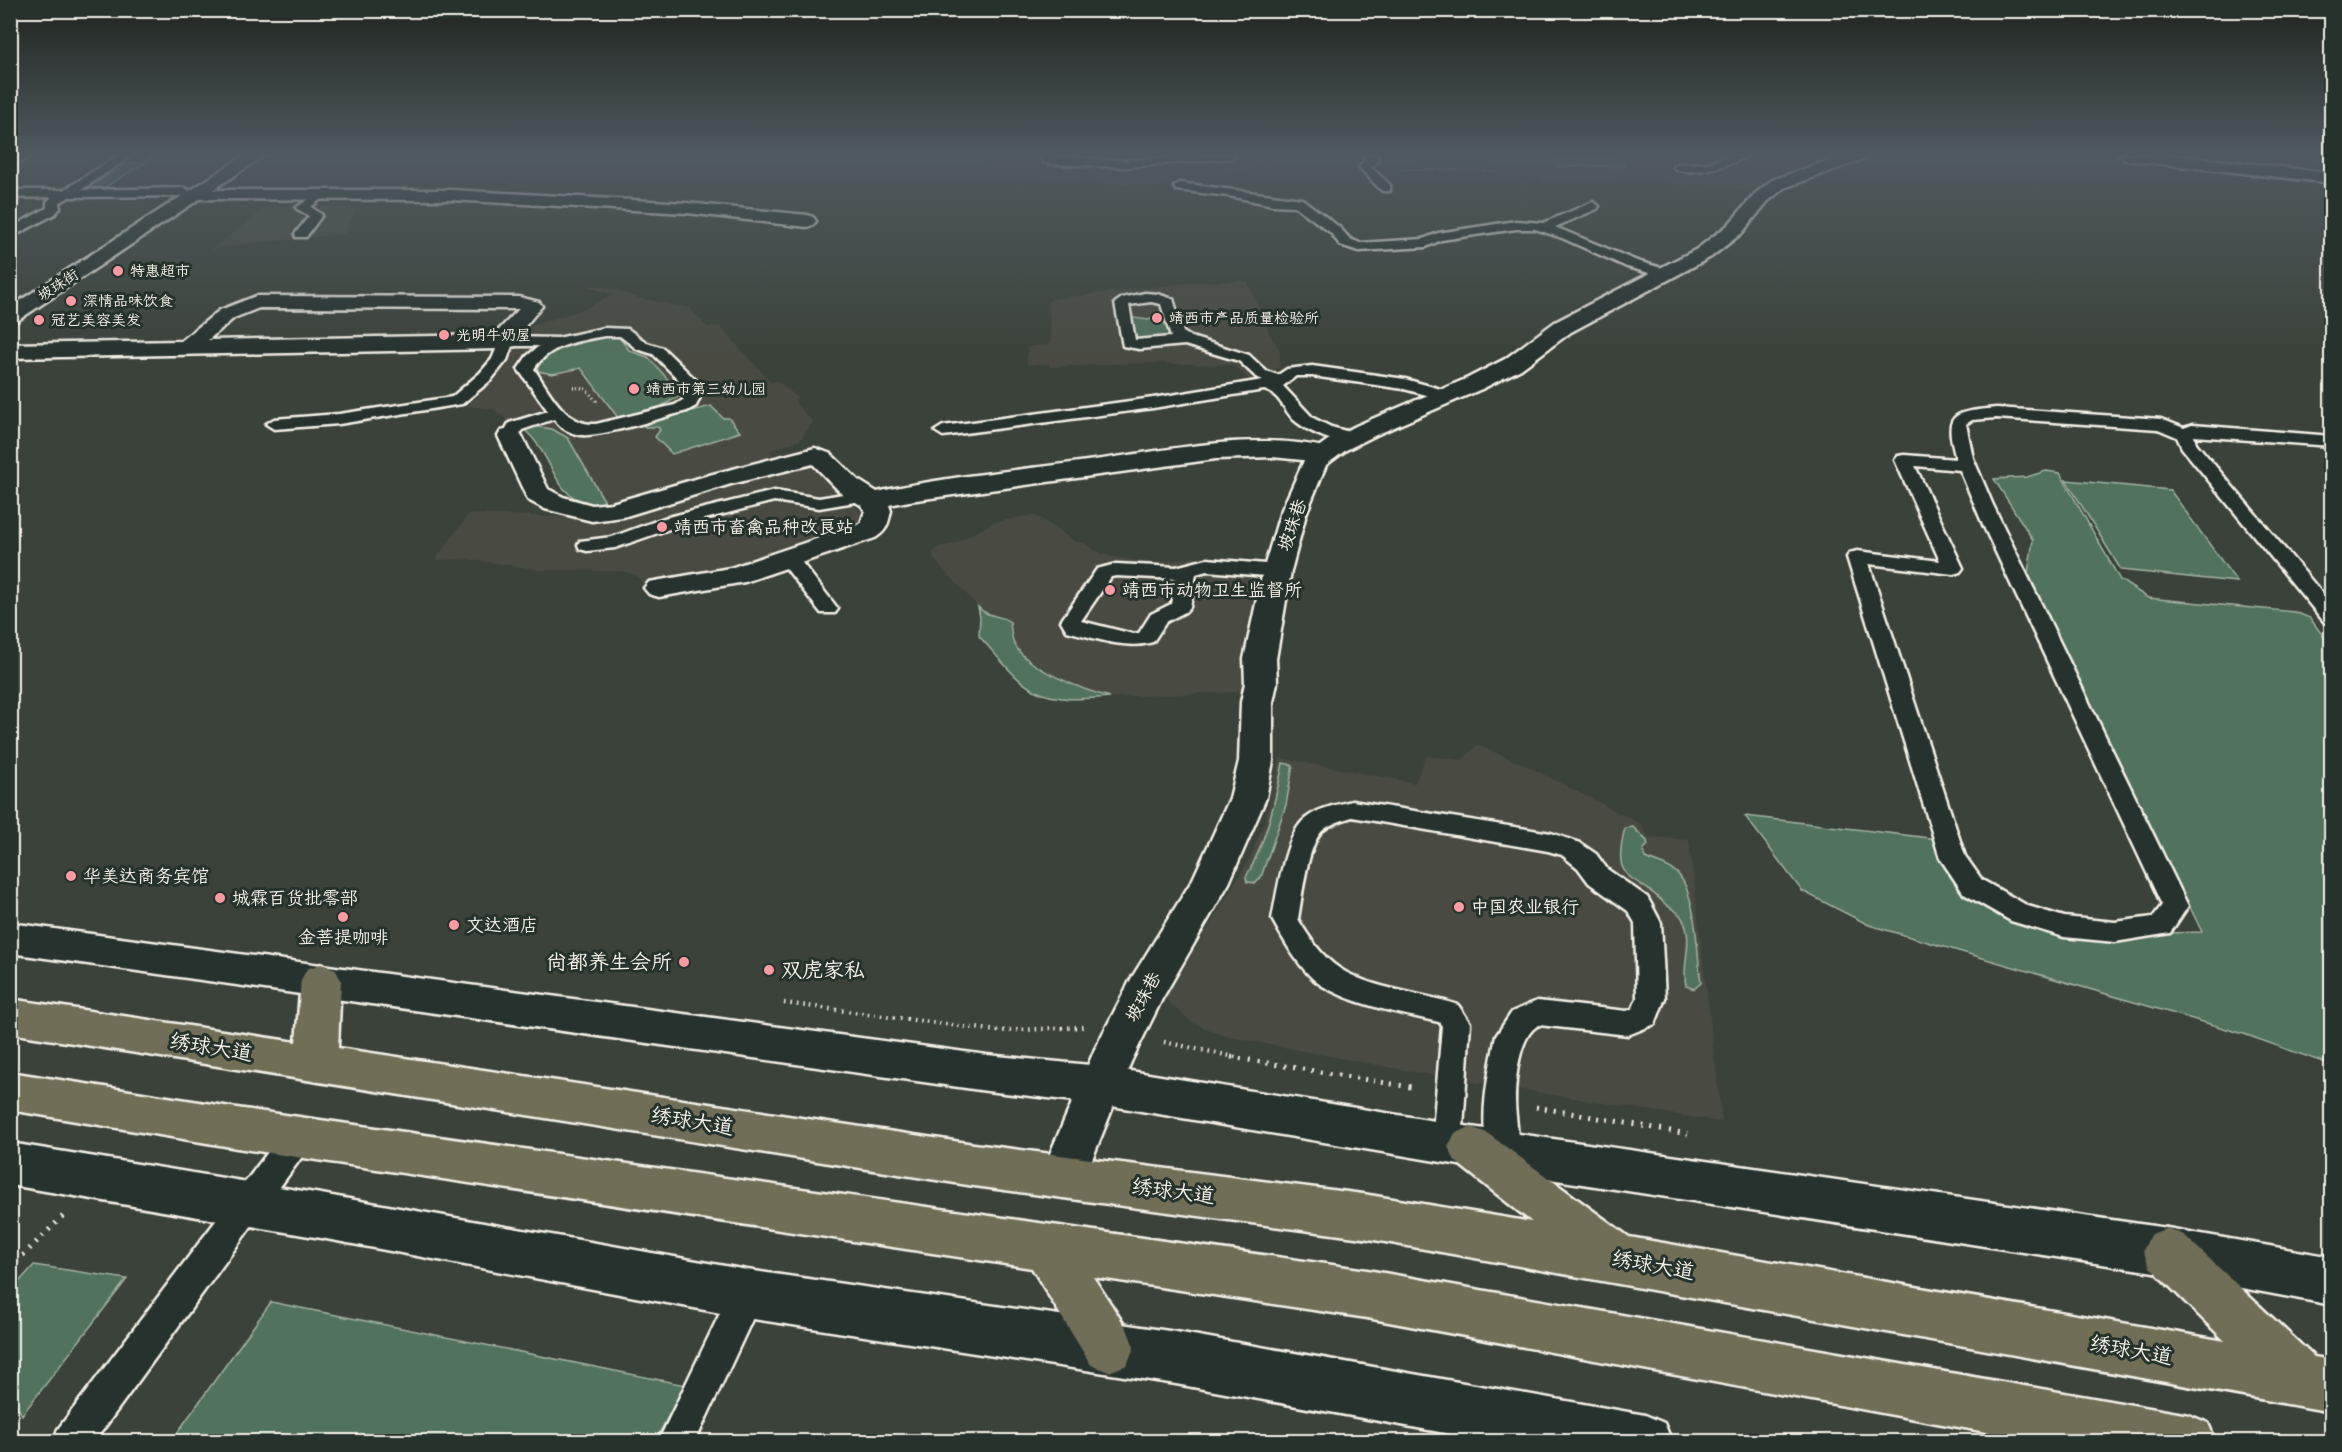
<svg xmlns="http://www.w3.org/2000/svg" width="2342" height="1452" viewBox="0 0 2342 1452" font-family="Kalam,'LXGW WenKai TC',sans-serif">
	<rect width="100%" height="100%" fill="#3b4239"/>
	<filter id="ink" filterUnits="userSpaceOnUse"><feTurbulence type="fractalNoise" baseFrequency=".0167" numOctaves="2"/><feDisplacementMap in="SourceGraphic" scale="12" xChannelSelector="R" yChannelSelector="G"/><feConvolveMatrix kernelMatrix="1 2 1 2 8 2 1 2 1" color-interpolation-filters="sRGB"/></filter>
	<g filter="url(#ink)">
		<g fill="#4a4c42">
			<path d="M991,155H1311L1316,162L1258,167L1182,185L1150,187L988,176Z"/>
			<path d="M1546,155H1846L1764,182L1753,193L1722,188L1714,190L1697,185L1681,188L1645,173L1646,179L1601,183H1543L1537,173L1558,172Z"/>
			<path d="M304,204L355,209L347,228V234L244,244L210,250L270,205Z"/>
			<path d="M1244,281L1248,282L1270,335L1280,351V364L1277,370L1263,380L1252,382L1234,365L1135,363L1050,367L1049,363L1027,365V347L1047,345L1051,341L1048,302L1051,299L1197,282Z"/>
			<path d="M585,285L611,288L634,297L690,308L707,327L719,326L771,382L777,381L797,397L795,403L813,422L800,440L770,450L777,459L608,507L568,439L560,432L532,426L509,429L506,428V419L493,409L468,406L512,349L525,328L587,308L613,295Z"/>
			<path d="M800,463L819,465L861,513L867,525L735,569L640,588L642,584L639,577L624,571L542,570L467,559L435,560L469,514L601,518Z"/>
			<path d="M1031,515L1040,518L1074,541L1085,544L1102,554L1116,558L1157,563L1200,556L1262,563L1246,663L1247,681L1243,689L1235,692L1110,697L1066,682L1026,658L1015,646L1010,622L1002,617L985,614L933,558V552L939,547L956,543L992,523Z"/>
			<path d="M1477,745L1525,765L1641,824L1648,837L1689,840L1722,1122L1436,1076L1225,1036L1191,1022L1165,999L1249,860L1265,821L1280,758L1415,783L1426,756L1462,760Z"/>
		</g>
		<g fill="#51725d" stroke="#a2b2a2" stroke-width="1.5">
			<path d="M154,155H158L104,188L86,189L128,163H142Z"/>
			<path d="M1549,155H1616L1625,166L1559,167Z"/>
			<path d="M1163,315L1170,333L1168,339L1136,343L1126,317L1148,320Z"/>
			<path d="M598,335H617L630,351L648,357L680,393V396L658,408L619,419L581,368L552,374L538,371C534,349 582,340 598,335Z"/>
			<path d="M711,406L723,418H729L740,432L672,454L655,437L660,430L658,427H645L642,424Z"/>
			<path d="M532,426L552,429L568,438L608,507C554,502 560,474 535,441C531,435 526,432 522,427Z"/>
			<path d="M2046,471L2060,473L2120,580L2148,598L2295,612L2310,618L2331,647V1065L2244,1034L1869,925L1802,891L1745,816L1938,839L2005,914L2061,937L2121,940L2168,933L2202,932L2028,573L2033,540L1994,479L2027,477Z"/>
			<path d="M2066,480L2170,490L2237,582L2121,570Z"/>
			<path d="M978,607C988,618 999,614 1010,622C1011,629 1011,639 1015,645C1026,668 1085,691 1110,697C1031,704 1028,691 979,636L980,617Z"/>
			<path d="M1283,763L1293,765L1286,805L1261,877L1256,883L1247,882L1246,877C1266,842 1275,802 1283,763Z"/>
			<path d="M1633,827L1647,841L1648,845L1643,850L1645,858C1656,863 1669,865 1678,874C1697,895 1697,954 1701,983L1694,989L1686,986C1681,963 1695,940 1682,918C1678,910 1670,909 1664,903C1635,872 1610,885 1625,828Z"/>
			<path d="M34,1265L127,1279L22,1415L11,1396V1291Z"/>
			<path d="M271,1302L685,1385L655,1441L172,1440Z"/>
		</g>
		<g fill="none" stroke-linecap="round" stroke-linejoin="round">
			<defs>
				<g id="service">
					<path d="M20,155H36L10,166V159Z"/>
					<path d="M119,155H132L81,190L185,188L191,192L185,196L69,197L59,203L60,208L55,214L10,238V228L47,208V202L52,197L10,198V190H64Z"/>
					<path d="M1042,155L1126,161L1188,155H1237L1232,158L1126,167L1053,164L1043,162Z"/>
					<path d="M1365,155H1376L1378,160L1371,167L1390,185V191H1382L1361,169L1359,167L1366,159Z"/>
					<path d="M1730,155H1747C1735,165 1686,178 1673,167L1679,164L1709,163Z"/>
					<path d="M1180,183L1302,199L1339,227L1350,239L1360,243L1423,239L1438,233L1516,221L1543,223L1593,202L1599,206L1597,209L1555,227L1637,261L1669,270L1671,273L1664,277L1627,267L1562,238L1535,229H1516L1441,240L1426,247L1359,251L1340,245L1331,233L1295,206L1273,205L1229,196L1176,190L1174,187Z"/>
					<path d="M321,190L327,194L311,207L322,215L306,237H296L295,234L309,216L296,208Z"/>
					<path d="M1145,293L1157,294L1173,299L1183,332L1191,337L1249,355L1266,371L1278,375L1287,369L1312,366L1405,379L1451,392L1453,395L1445,400L1404,389L1312,376H1296L1283,386L1313,418L1331,427L1357,434L1359,438L1357,442C1339,446 1308,432 1294,420C1283,409 1280,394 1264,390L1153,408L943,436L935,431L943,426L1153,398L1263,380L1256,377L1239,361L1185,345L1139,349L1123,346L1115,303L1122,298ZM1151,302L1161,304L1171,337L1135,340L1129,305Z"/>
					<path d="M604,328L628,329L647,343L663,348L704,388L696,406L687,411C662,417 603,437 581,435C571,434 559,427 554,419L522,430L516,440H504L502,436L509,423L548,411L518,369L527,356L539,346H512L507,360L491,380L462,404L339,424L274,429L266,424L274,419L339,414L452,397L480,373L492,359L497,347L492,342L494,339L508,337L558,338ZM604,336H620L637,349L653,354L688,389L683,400L675,405L596,424C565,426 550,392 534,369C549,345 578,341 604,336Z"/>
					<path d="M1996,408L2161,419L2184,428L2192,425L2332,436V446L2194,436L2196,443L2332,605V625L2325,623L2182,448L2177,437L2158,429L1996,418L1972,420L1966,424L1973,458L1992,503L2188,906L2170,933L2115,942L2064,937L2011,921L1964,894L1940,858L1847,557L1850,553L1857,551L1940,561L1895,460L1898,456L1904,455L1956,459C1943,412 1952,413 1996,408ZM1915,466L1960,470L1984,527L2162,905L2153,917L2115,922L2064,917L2028,906L1982,880L1965,856L1869,564L1953,574L1960,572L1963,568Z"/>
					<path d="M774,491L819,498L861,491L867,492L870,496L867,500L819,508L774,501L678,526L615,548L587,551L580,549L578,545L580,541L612,537L664,518Z"/>
					<path d="M789,553L796,555L835,605L838,609L835,613H821L782,563L779,559L782,555Z"/>
					<path d="M1207,559L1277,565L1284,567L1287,571L1284,575L1277,577L1207,571L1196,574L1190,607L1187,611L1166,622L1153,642C1125,650 1095,638 1067,631L1061,621L1097,569L1116,564L1176,567ZM1116,576L1176,579L1171,604L1151,614L1139,633L1133,634L1081,621L1111,577Z"/>
					<path d="M1352,801L1551,833L1580,843L1596,854L1607,869L1647,897L1651,904L1661,923L1665,998L1655,1024L1628,1035L1539,1025C1519,1034 1515,1080 1515,1101C1515,1121 1522,1142 1514,1161L1503,1165L1492,1161C1476,1126 1489,1072 1496,1036L1512,1012L1537,1001L1627,1011L1633,1008L1637,998L1635,923L1628,911L1589,883L1578,868L1562,855L1548,851L1352,817C1342,820 1330,824 1322,831C1307,846 1302,898 1298,919C1308,936 1322,957 1339,968C1372,990 1421,992 1458,1005L1470,1023L1462,1143L1458,1153L1447,1157L1436,1153L1432,1143L1442,1026L1439,1022C1400,1013 1356,1006 1321,985C1301,972 1283,939 1272,919C1277,894 1285,835 1305,819C1318,808 1336,805 1352,801Z"/>
					<path d="M298,1123L309,1127L313,1137L309,1147L94,1442H53L58,1429L287,1127Z"/>
					<path d="M747,1277L759,1282L764,1294L695,1442H658L735,1282Z"/>
				</g>
				<g id="minor">
					<path d="M197,190H451L687,203L807,215L813,217L816,221L813,225L807,227L687,213L451,200L191,199L188,195L191,191Z"/>
					<path d="M256,296L519,297L539,302L542,306L516,337L519,341L516,346L499,349L10,358V344L181,341L220,310ZM259,308L519,309L494,335L208,340L234,318Z"/>
					<path d="M510,429L519,431L522,436L548,489L563,497L592,505L612,503L713,474L815,448L831,454L858,480L877,492C949,476 1022,470 1095,460C1172,450 1255,430 1332,449L1336,454L1332,459L1323,462L1272,457L1216,459L909,501L889,505L891,511C888,524 887,531 875,538L745,582L659,597L649,594L644,588L649,582L730,568L855,526L861,523L865,511L862,506L840,492L813,464L731,484L623,517L592,521L545,509L528,500L498,436L501,431Z"/>
					<path d="M10,923L987,1055L1100,1066L1471,1127L2167,1228L2332,1257V1305L2167,1274L1471,1167L1100,1104L987,1091L10,953Z"/>
					<path d="M10,1143L321,1194L747,1270L1176,1332L1645,1415L1664,1423L1672,1442H1494L1176,1384L747,1318L321,1238L10,1185Z"/>
				</g>
				<path id="tertiary" d="M1844,155H1869L1867,158L1784,188L1768,201L1742,233L1711,257L1571,332L1521,369L1484,388L1376,435L1346,450L1326,465L1306,514L1291,571L1276,659L1277,683L1273,702V761L1266,798L1229,883L1162,999L1131,1062L1079,1192L1063,1198L1047,1192L1040,1177L1095,1049L1131,979L1193,879L1230,798L1239,761L1241,702L1245,683L1244,659L1263,571L1280,514L1306,456L1328,440L1358,425L1468,378L1505,359L1555,322L1697,249L1728,225L1756,193L1772,180Z"/>
				<g id="secondary">
					<path d="M245,155H265L17,321L10,323V307Z"/>
					<path d="M2118,155H2174L2332,173V183L2126,160Z"/>
				</g>
				<g id="primary">
					<path d="M321,964L335,969L341,980L338,1048L974,1144L1363,1194L1532,1222L1455,1161L1448,1147L1455,1133L1471,1127L1487,1133L1629,1237L2225,1341L2150,1267L2143,1251L2150,1235L2167,1228L2184,1235L2314,1357L2332,1360V1412L1363,1238L974,1186L10,1033V999L296,1042L301,980L307,969Z"/>
					<path d="M10,1072L237,1108L1367,1270L2189,1415L2208,1423L2216,1442H2040L1367,1318L1093,1277L1127,1329L1134,1347L1127,1365L1109,1372L1091,1365L1032,1268L237,1148L10,1110Z"/>
				</g>
			</defs>
			<use href="#service" stroke="#f4f1e8" stroke-width="5"/>
			<use href="#minor" stroke="#f4f1e8" stroke-width="5"/>
			<use href="#tertiary" stroke="#f4f1e8" stroke-width="5"/>
			<use href="#secondary" stroke="#f4f1e8" stroke-width="5"/>
			<use href="#primary" stroke="#f4f1e8" stroke-width="5"/>
			<path stroke="#f4f1e8" stroke-width="2" stroke-dasharray="1 2" stroke-linecap="butt" d="M1402,169L1497,171"/>
			<path stroke="#f4f1e8" stroke-width="3" stroke-dasharray="1 3" stroke-linecap="butt" d="M573,387L586,389L596,401L595,403"/>
			<g stroke="#f4f1e8" stroke-width="4.5" stroke-dasharray="1.5 5" stroke-linecap="butt">
				<path d="M784,1003L998,1031L1083,1027"/>
				<path d="M1164,1042L1240,1058"/>
			</g>
			<g stroke="#f4f1e8" stroke-width="5" stroke-dasharray="2 7" stroke-linecap="butt">
				<path d="M1231,1057L1416,1088"/>
				<path d="M1536,1107L1688,1134"/>
				<path d="M10,1268L63,1216"/>
			</g>
			<use href="#service" fill="#26332d" fill-rule="evenodd"/>
			<use href="#minor" fill="#26332d" fill-rule="evenodd"/>
			<use href="#tertiary" fill="#26332d" fill-rule="evenodd"/>
			<use href="#secondary" fill="#26332d" fill-rule="evenodd"/>
			<use href="#primary" fill="#716e59" fill-rule="evenodd"/>
		</g>
	</g>
	<linearGradient id="sky" x2="0" y2="1"><stop stop-color="#20241f"/><stop offset="0.43" stop-color="#4f5a5f"/><stop offset="1" stop-color="#4f5a5f" stop-opacity="0"/></linearGradient>
	<rect width="2342" height="359" fill="url(#sky)"/>
	<g fill="#ff9aa2" stroke="#26332d" stroke-width="2">
		<circle cx="118" cy="271" r="6"/>
		<circle cx="71" cy="301" r="6"/>
		<circle cx="1157" cy="318" r="6"/>
		<circle cx="39" cy="320" r="6"/>
		<circle cx="444" cy="335" r="6"/>
		<circle cx="634" cy="389" r="6"/>
		<circle cx="662" cy="527" r="6"/>
		<circle cx="1110" cy="590" r="6"/>
		<circle cx="71" cy="876" r="6"/>
		<circle cx="220" cy="898" r="6"/>
		<circle cx="1459" cy="907" r="6"/>
		<circle cx="343" cy="917" r="6"/>
		<circle cx="454" cy="925" r="6"/>
		<circle cx="684" cy="962" r="6"/>
		<circle cx="769" cy="970" r="6"/>
	</g>
	<g text-anchor="middle" stroke-width="6" stroke-linejoin="round" paint-order="stroke">
		<g font-size="15" fill="#f4f1e8" stroke="#26332d" text-anchor="start">
			<text x="130" y="276">特惠超市</text>
			<text x="83" y="306">深情品味饮食</text>
			<text x="1169" y="323">靖西市产品质量检验所</text>
			<text x="51" y="325">冠艺美容美发</text>
			<text x="456" y="340">光明牛奶屋</text>
			<text x="646" y="394">靖西市第三幼儿园</text>
		</g>
		<g font-size="15" fill="#f4f1e8" stroke="#26332d">
			<text transform="translate(58 285) rotate(-33)" y="5">坡珠街</text>
		</g>
		<g font-size="18" fill="#f4f1e8" stroke="#26332d">
			<text transform="translate(1292 525) rotate(-71)" y="6">坡珠巷</text>
			<text transform="translate(1143 997) rotate(-61)" y="6">坡珠巷</text>
		</g>
		<g font-size="18" fill="#f4f1e8" stroke="#26332d" text-anchor="start">
			<text x="674" y="533">靖西市畜禽品种改良站</text>
			<text x="1122" y="596">靖西市动物卫生监督所</text>
			<text x="83" y="882">华美达商务宾馆</text>
			<text x="232" y="904">城霖百货批零部</text>
			<text x="1471" y="913">中国农业银行</text>
			<text x="466" y="931">文达酒店</text>
			<text x="343" y="943" text-anchor="middle">金菩提咖啡</text>
		</g>
		<g font-size="21" fill="#f4f1e8" stroke="#26332d" text-anchor="end">
			<text x="672" y="969">尚都养生会所</text>
			<text x="781" y="977" text-anchor="start">双虎家私</text>
		</g>
		<g font-size="21" fill="#f4f1e8" stroke="#26332d">
			<text transform="translate(211 1047) rotate(9)" y="7">绣球大道</text>
			<text transform="translate(692 1121) rotate(9)" y="7">绣球大道</text>
			<text transform="translate(1173 1191) rotate(7)" y="7">绣球大道</text>
			<text transform="translate(1653 1265) rotate(10)" y="7">绣球大道</text>
			<text transform="translate(2131 1350) rotate(10)" y="7">绣球大道</text>
		</g>
	</g>
	<rect width="2342" height="1452" fill="none" stroke="#26332d" stroke-width="36"/>
	<rect x="18" y="18" width="2306" height="1416" fill="none" stroke="#f4f1e8" stroke-width="2" filter="url(#ink)"/>
</svg>
